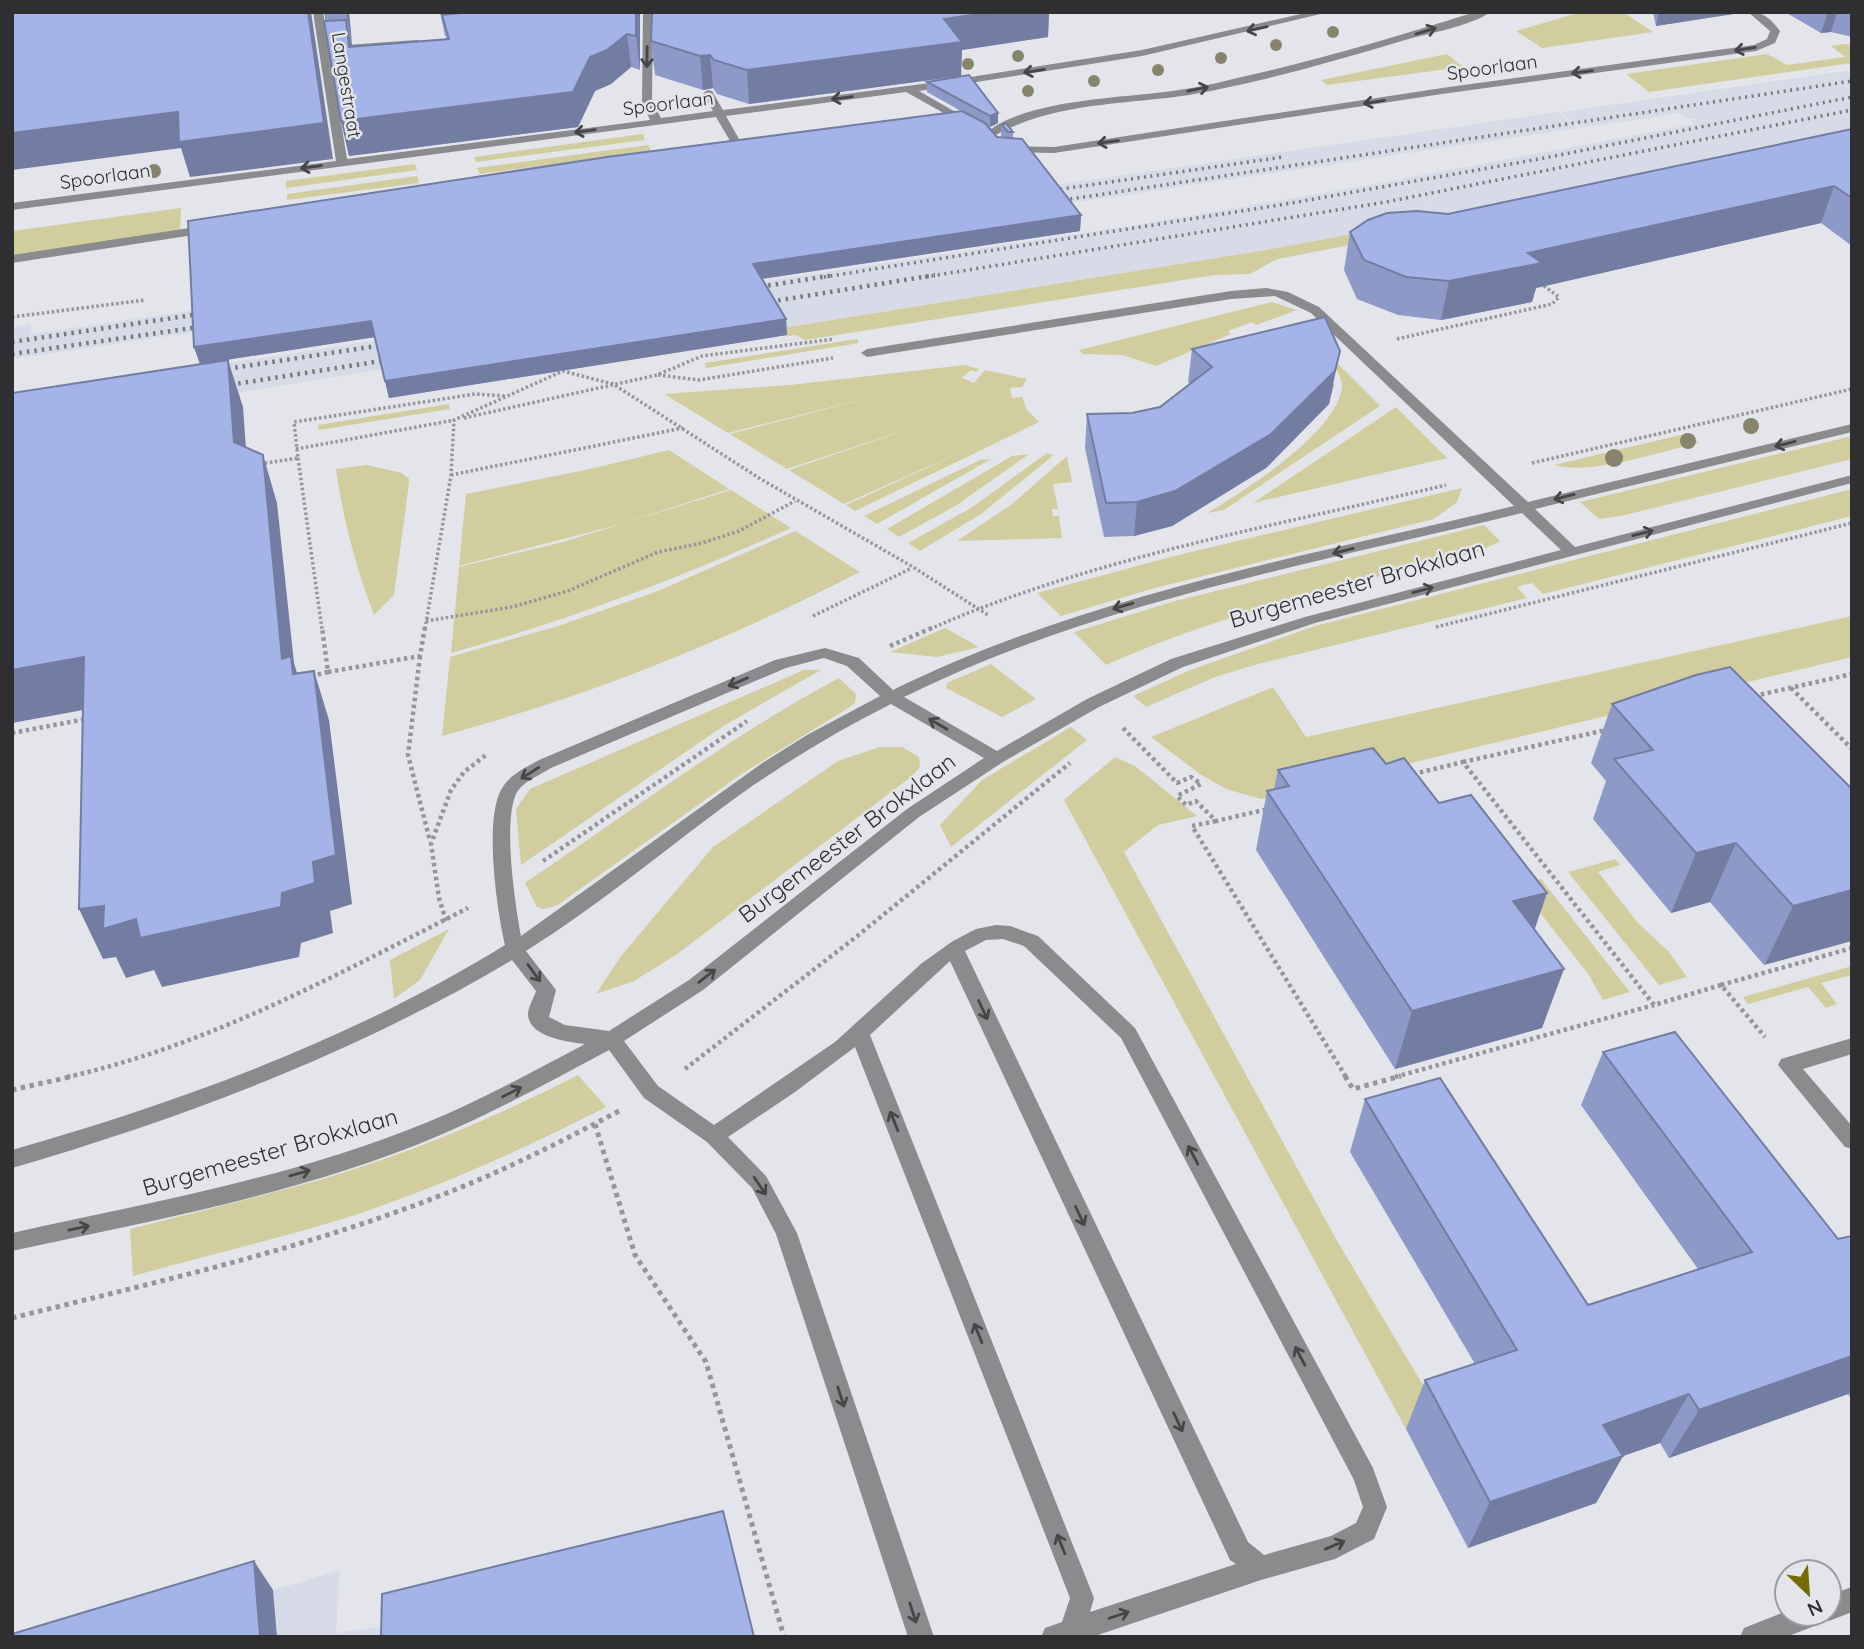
<svg xmlns="http://www.w3.org/2000/svg" width="1864" height="1649" viewBox="0 0 1864 1649" font-family="Quicksand,sans-serif">
	<rect width="100%" height="100%" fill="#e3e5ea"/>
	<g fill="#d7dbe7">
		<path d="M1852,70V134L1476,211L1266,250L783,328L384,369L12,429V396L1129,226L1399,180L1438,211L1401,179L1694,124L1690,121L1697,119H1688L1680,113L1581,128L1561,112Z"/>
		<path d="M1558,112L1578,128L12,359V328L31,323V334Z"/>
		<path d="M340,1570L336,1633L397,1624V1637H120Z"/>
	</g>
	<g fill="#d2cd9e">
		<path d="M1581,12H1623L1653,32L1542,48L1516,31Z"/>
		<path d="M1844,44L1852,45V63L1649,92L1626,74L1767,54L1787,65L1845,57L1831,46Z"/>
		<path d="M1447,54L1463,67L1327,85L1321,80Z"/>
		<path d="M643,134L645,140L476,162L474,157Z"/>
		<path d="M648,145L651,151L480,174L477,168Z"/>
		<path d="M415,164L417,170L286,188V181Z"/>
		<path d="M417,176L419,183L287,200V194Z"/>
		<path d="M181,208L180,232L12,255V231Z"/>
		<path d="M1539,209L1277,259L1250,274L1215,275L805,340L796,335L787,336L783,328L1266,250L1476,211Z"/>
		<path d="M1272,302L1297,310L1256,325L1252,322L1228,331L1231,334L1156,366L1122,355L1083,354L1079,350Z"/>
		<path d="M857,339L859,343L706,368L705,363Z"/>
		<path d="M1333,362H1336L1380,406L1224,510L1207,513C1245,491 1337,432 1342,387C1343,380 1336,370 1333,362Z"/>
		<path d="M965,365L979,369L976,372L971,370L962,378L974,383L985,370L1027,379L1022,387L1010,388L1012,398L1022,397L1027,410L1039,422L855,511L846,505L970,448L844,504L789,470L927,423L787,469L730,434L884,394L728,433L664,394L790,385Z"/>
		<path d="M449,404L450,409L319,430L318,425Z"/>
		<path d="M1396,407L1447,458L1253,503Z"/>
		<path d="M1689,433L1699,443C1660,451 1592,476 1554,465Z"/>
		<path d="M1852,436V459L1621,516L1599,519L1580,502Z"/>
		<path d="M669,450L729,489L621,524L459,566L466,494L590,469Z"/>
		<path d="M1047,453L1054,455L981,514L920,551L908,543L971,508Z"/>
		<path d="M1029,454L957,505L899,537L887,529L1012,456Z"/>
		<path d="M1067,456L1072,482L1053,484L1058,509H1052L1053,516H1059L1062,538L957,541L1012,504Z"/>
		<path d="M991,459L877,524L864,516L980,460Z"/>
		<path d="M367,465L402,473L409,479V483L394,595L374,615C356,568 343,519 336,469Z"/>
		<path d="M1462,488L1457,502L1434,519L1155,588L1061,616L1037,593L1174,556Z"/>
		<path d="M1852,489V516L1543,594L1532,583L1517,587L1527,598L1258,664L1215,677L1146,707L1133,696L1190,670L1315,626Z"/>
		<path d="M731,490L791,528C680,578 569,620 451,653L459,567L563,542Z"/>
		<path d="M1484,525L1500,541L1481,551C1354,583 1226,611 1106,665L1074,632L1175,601Z"/>
		<path d="M795,531L860,572C721,643 592,695 442,736L450,657L558,626L658,591Z"/>
		<path d="M1852,616V657L1261,799L1226,789L1200,774L1151,737L1273,687L1306,737Z"/>
		<path d="M945,628L979,647L937,657L890,652Z"/>
		<path d="M991,664L1036,699L1002,717L946,688L947,683Z"/>
		<path d="M804,670H821L725,725L521,865L516,809L530,789Z"/>
		<path d="M839,678L856,694L855,703L850,707L743,773L556,906L543,909L537,907L525,883C629,813 728,737 839,678Z"/>
		<path d="M1071,727L1087,740L951,847L940,825L982,780Z"/>
		<path d="M880,747H902L919,757L920,767L911,777L676,955L634,981L596,994L621,956L713,847L838,761Z"/>
		<path d="M1115,757L1135,766L1197,816L1158,825L1124,852L1336,1239L1442,1417L1406,1429L1064,800Z"/>
		<path d="M1615,859L1620,865L1598,872L1638,923L1668,951L1687,977L1659,985L1568,872Z"/>
		<path d="M1541,879L1630,992L1603,1000L1589,975L1537,909L1493,891Z"/>
		<path d="M449,929L420,980L394,999L390,960Z"/>
		<path d="M1852,966V975L1821,983L1837,1004L1826,1008L1808,987L1748,1004L1743,997Z"/>
		<path d="M578,1075L606,1107C524,1149 442,1186 355,1215C282,1238 207,1255 133,1276L130,1229C192,1213 254,1198 316,1181C406,1155 494,1118 578,1075Z"/>
	</g>
	<g fill="none" stroke-linecap="round" stroke-linejoin="round">
		<g stroke="#95969a" stroke-width="3.5" stroke-dasharray="2.5 2.5" stroke-linecap="butt">
			<path d="M12,317L145,300"/>
			<path d="M1397,339L1552,304L1559,297L1544,286"/>
			<path d="M658,375L699,380L833,358"/>
			<path d="M464,418L657,375L702,356L834,339"/>
			<path d="M296,449L455,420"/>
			<path d="M298,458L322,629"/>
			<path d="M1532,463L1852,389"/>
			<path d="M260,464L298,458L294,422L475,394L506,396"/>
			<path d="M451,475L683,428"/>
			<path d="M813,616L912,568"/>
			<path d="M426,621L512,607L568,591L658,552L702,543L739,531L795,501"/>
			<path d="M1436,627L1852,523"/>
			<path d="M425,629L451,475L454,420L563,371L613,384L759,478L913,567L988,615"/>
			<path d="M930,629C1091,558 1275,526 1446,485"/>
		</g>
		<g stroke="#95969a" stroke-width="4.5" stroke-dasharray="3.5 3.5" stroke-linecap="butt">
			<path d="M890,646L934,627"/>
			<path d="M420,656L408,755L430,841"/>
			<path d="M328,672L420,656L425,627"/>
			<path d="M311,676L328,672L322,627"/>
			<path d="M1791,688L1852,749"/>
			<path d="M1754,696L1852,674"/>
			<path d="M1123,728L1177,783L1191,777L1201,784L1177,796L1186,805L1196,801L1216,821L1268,809"/>
			<path d="M12,733L86,719"/>
			<path d="M1463,762L1606,730"/>
			<path d="M1413,774L1463,762L1654,1005L1721,985L1765,1037"/>
			<path d="M1216,821L1192,826L1346,1077"/>
			<path d="M543,861L747,721"/>
			<path d="M446,921L439,898L431,844L451,790L464,772L486,755"/>
			<path d="M1721,985L1852,948"/>
			<path d="M685,1069L856,937L1070,763"/>
			<path d="M67,1077C210,1045 338,974 468,908"/>
			<path d="M1395,1077L1654,1005"/>
		</g>
		<g stroke="#95969a" stroke-width="5" stroke-dasharray="4.5 4.5" stroke-linecap="butt">
			<path d="M1345,1076L1353,1089L1401,1076"/>
			<path d="M12,1090L74,1076"/>
			<path d="M595,1124L635,1255L706,1362L784,1637"/>
			<path d="M12,1318C168,1279 328,1244 476,1181C525,1160 572,1136 619,1111"/>
		</g>
		<g fill="#8a8b8d" fill-rule="evenodd">
			<path d="M313,12H323L347,159L650,120L642,101L643,12H653L652,101L661,118L713,111L703,93L708,90L712,91L723,110L945,81L1142,50L1310,12H1329L1142,56L919,91L971,121V125L967,126L906,92L726,116L743,146L738,149L733,146L716,117L12,210V203L336,161Z"/>
			<path d="M1475,12H1491C1470,26 1430,33 1405,40C1335,61 1262,82 1189,95C1123,105 1054,102 994,136L985,134C1020,101 1116,98 1165,92C1188,89 1210,85 1233,79C1315,61 1395,37 1475,12Z"/>
			<path d="M1748,12C1764,12 1771,19 1780,31L1775,43L1756,51L1442,94L1054,153L1007,152L1001,149L1007,146L1054,147L1442,88L1754,45L1767,39L1770,31Z"/>
			<path d="M417,40L421,41V45L347,51L342,48L347,45Z"/>
			<path d="M209,225L215,229L213,232L12,263V255Z"/>
			<path d="M1266,288L1288,292L1319,307L1528,502L1852,424V432L1535,509L1575,547L1852,475V483L1315,623L1183,667L1099,707L1003,762L919,817L703,990L624,1041L658,1086L714,1125L835,1042L922,963L953,941L976,929L996,925L1010,926L1038,936L1135,1028L1373,1468L1387,1507L1374,1539L1335,1559L1261,1580L1092,1637H1041L1045,1628L1062,1622L1070,1598L855,1047L795,1092L728,1137L766,1176L797,1233L934,1637H908L776,1234L752,1188L707,1142L644,1098L609,1050C553,1080 497,1111 438,1136C303,1193 155,1220 12,1251V1233C149,1203 293,1177 423,1124C479,1101 532,1072 585,1044C568,1042 527,1037 528,1013C529,1006 534,997 536,991L512,960C356,1053 186,1117 12,1168V1150C183,1101 353,1039 505,945C497,911 484,821 501,790C509,775 525,768 539,760L775,660L825,648L859,658L893,690C1085,595 1308,556 1514,506L1311,313L1275,296L1231,299L867,357L861,353L867,349L1231,291ZM1522,513L1561,550L1305,617L1171,659L1087,699L997,751L904,697C1095,602 1316,563 1522,513ZM824,658L847,666L880,696L807,735L761,764L521,936C515,904 503,823 516,794C522,782 540,775 551,768L786,668ZM891,704L984,758L907,809L689,980L609,1031L565,1025L549,1017L556,990L526,951C601,904 669,846 741,794C789,760 839,730 891,704ZM1003,939L1024,946L1121,1038L1354,1480L1363,1507L1356,1523L1331,1536L1264,1555L1248,1542L965,951L986,940ZM950,961L1230,1560L1236,1564L1090,1612L1094,1598L870,1035Z"/>
			<path d="M1852,1038V1054L1803,1069L1852,1126V1149L1845,1147L1778,1065L1781,1059Z"/>
			<path d="M1852,1587V1612L1829,1621L1824,1618L1822,1623L1786,1637H1740L1744,1628L1787,1611V1614H1829V1595Z"/>
		</g>
		<g stroke="#78797d" stroke-width="3.5" stroke-dasharray="2 4.5" stroke-linecap="butt">
			<path d="M1041,192L1283,157"/>
			<path d="M1051,202L1852,81"/>
			<path d="M824,277L1292,203L1539,159L1852,97"/>
			<path d="M925,277L1386,202L1852,110"/>
		</g>
		<g stroke="#78797d" stroke-width="4.5" stroke-dasharray="2.5 5" stroke-linecap="butt">
			<path d="M746,289L835,275"/>
			<path d="M756,304L935,275"/>
			<path d="M12,342L213,312"/>
			<path d="M12,354L213,325"/>
			<path d="M213,371L396,343"/>
			<path d="M216,387L400,358"/>
		</g>
	</g>
	<g fill="#87846c">
		<circle cx="1333" cy="32" r="6"/>
		<circle cx="1276" cy="45" r="6"/>
		<circle cx="1018" cy="56" r="6"/>
		<circle cx="1221" cy="58" r="6"/>
		<circle cx="968" cy="64" r="6"/>
		<circle cx="1158" cy="70" r="6"/>
		<circle cx="1094" cy="81" r="6"/>
		<circle cx="1028" cy="91" r="6"/>
		<circle cx="154" cy="171" r="7"/>
		<circle cx="70" cy="182" r="7"/>
		<circle cx="1751" cy="426" r="8"/>
		<circle cx="1688" cy="441" r="8"/>
		<circle cx="1614" cy="458" r="9"/>
	</g>
	<g fill="#8d9ac8">
		<path d="M324,12H349L352,47L446,39V36H445L440,12H640V70L631,67L611,84L595,91L578,127L349,156L341,121Z"/>
		<path d="M652,12H1049L1048,37L962,50L961,76L749,104L717,94L713,88L703,90L655,75L651,41Z"/>
		<path d="M1653,12H1746L1656,26Z"/>
		<path d="M1785,12H1852V37L1831,32L1821,33Z"/>
		<path d="M927,82L998,113V123L990,127L987,125L997,137H1002L1001,136L1002,125L1013,132V138L1081,215L1080,231L762,279L786,319L787,335L389,398L375,337L200,364L194,347L961,111L927,92Z"/>
		<path d="M1852,129V246L1821,223L1536,288L1532,302L1441,320L1398,315L1357,299L1344,270L1350,232L1448,214Z"/>
		<path d="M1192,349L1334,384L1329,404L1266,468L1172,526L1134,536L1104,537L1085,448L1087,414L1132,413L1160,407L1190,384L1188,382Z"/>
		<path d="M1612,704L1852,789L1764,965L1710,902L1671,913L1593,819L1606,781L1591,763Z"/>
		<path d="M1386,764L1542,1028L1395,1069L1256,850L1267,791L1274,789L1278,770Z"/>
		<path d="M1603,1052L1838,1239L1852,1236V1400L1848,1394L1669,1458L1660,1443L1623,1456L1596,1503L1468,1548L1406,1429L1425,1380L1475,1364L1350,1152L1365,1099L1588,1305L1698,1269L1581,1105Z"/>
	</g>
	<g fill="#737da2">
		<path d="M308,12H311L333,159L190,177L181,148L12,170V133Z"/>
		<path d="M346,12H349L352,43Z"/>
		<path d="M636,12H640V70L636,36Z"/>
		<path d="M993,12H1049L1048,37L962,50L961,76L749,104L747,70L944,19Z"/>
		<path d="M1659,12H1746L1656,26Z"/>
		<path d="M1828,12H1837L1831,32L1821,33Z"/>
		<path d="M346,20L354,53L349,47Z"/>
		<path d="M627,34L631,67L611,84L595,91L578,127L349,156L341,121Z"/>
		<path d="M710,55L713,88L703,90L700,56Z"/>
		<path d="M998,113V123L990,127V116Z"/>
		<path d="M1834,186L1821,223L1536,288L1532,302L1441,320L1449,281L1528,253Z"/>
		<path d="M1081,215L1080,231L754,280L753,264Z"/>
		<path d="M786,319L787,335L389,398L385,381Z"/>
		<path d="M371,321L375,337L200,364L194,347Z"/>
		<path d="M1340,351L1329,404L1266,468L1172,526L1134,536L1137,502Z"/>
		<path d="M228,360L243,407L249,490L234,442Z"/>
		<path d="M263,455L277,503L294,663L307,706L282,659Z"/>
		<path d="M84,657L105,706L12,723V670Z"/>
		<path d="M314,671L329,720L352,904L330,911L333,933L301,943L299,957L162,987L154,970L126,978L116,957L103,959L79,909L104,906L136,919L313,862Z"/>
		<path d="M1736,843L1710,902L1671,913L1696,853Z"/>
		<path d="M1852,890V941L1764,965L1793,906Z"/>
		<path d="M1547,893L1527,952L1513,901Z"/>
		<path d="M1564,969L1542,1028L1395,1069L1412,1011Z"/>
		<path d="M1852,1356V1388L1848,1394L1669,1458L1699,1410Z"/>
		<path d="M1689,1394L1660,1443L1595,1466L1623,1456L1596,1503L1468,1548L1490,1502L1603,1425Z"/>
		<path d="M254,1561L273,1590L277,1637H260Z"/>
	</g>
	<g fill="#a4b3e8" stroke="#737da2" stroke-width="2">
		<path d="M12,12H308L324,123L179,142L178,112L12,133Z"/>
		<path d="M462,12H636V36L627,34L607,50L590,57L573,92L341,121L324,21L346,20L349,47L449,39L442,15L460,13Z"/>
		<path d="M652,12H993L944,19L962,42L747,70L714,60L710,55L700,56L651,41Z"/>
		<path d="M969,75L998,113L990,116L927,82Z"/>
		<path d="M962,111L985,123L997,137L1022,139L1081,215L753,264L786,319L385,381L371,321L194,347L188,221L607,157Z"/>
		<path d="M1006,123L1013,132H1008L1002,125Z"/>
		<path d="M1852,129V198L1834,186L1528,253L1542,263L1449,281L1406,277L1364,260L1350,232L1368,220L1387,213L1417,211L1448,214Z"/>
		<path d="M1325,317L1340,351L1335,371L1271,434L1175,491L1137,502L1106,503L1087,414L1132,413L1160,407L1212,367L1192,349Z"/>
		<path d="M228,360L234,442L263,455L282,659L291,656L293,674L314,671L336,855L313,862L315,883L282,893L281,907L140,938L136,919L103,929L104,906L79,909L84,657L12,670V393Z"/>
		<path d="M1730,667L1852,789V890L1793,906L1736,843L1696,853L1614,759L1653,750L1612,704L1696,675Z"/>
		<path d="M1373,748L1386,764L1404,758L1439,803L1471,795L1547,893L1513,901L1564,969L1412,1011L1267,791L1289,786L1278,770Z"/>
		<path d="M1675,1032L1838,1239L1852,1236V1356L1699,1410L1689,1394L1603,1425L1623,1456L1490,1502L1425,1380L1517,1350L1365,1099L1440,1078L1588,1305L1752,1252L1603,1052Z"/>
		<path d="M723,1511L754,1637H381L382,1594Z"/>
		<path d="M254,1561L260,1637H12V1634Z"/>
	</g>
	<defs><path id="oneway-shaft" d="M-6 0H5M1.5-3L5.5 0L1.5 3" fill="none" stroke-width="1.6" stroke-linecap="round" stroke-linejoin="round" transform="scale(1.75)"/></defs>
	<g stroke="#464649">
		<use href="#oneway-shaft" transform="translate(1257 29) rotate(167)"/>
		<use href="#oneway-shaft" transform="translate(1426 31) rotate(-17)"/>
		<use href="#oneway-shaft" transform="translate(1745 49) rotate(171)"/>
		<use href="#oneway-shaft" transform="translate(647 57) rotate(91)"/>
		<use href="#oneway-shaft" transform="translate(1034 71) rotate(171)"/>
		<use href="#oneway-shaft" transform="translate(1582 72) rotate(172)"/>
		<use href="#oneway-shaft" transform="translate(1198 89) rotate(-12)"/>
		<use href="#oneway-shaft" transform="translate(842 98) rotate(173)"/>
		<use href="#oneway-shaft" transform="translate(1374 102) rotate(171)"/>
		<use href="#oneway-shaft" transform="translate(585 131) rotate(172)"/>
		<use href="#oneway-shaft" transform="translate(1108 142) rotate(172)"/>
		<use href="#oneway-shaft" transform="translate(311 167) rotate(173)"/>
		<use href="#oneway-shaft" transform="translate(1785 444) rotate(166)"/>
		<use href="#oneway-shaft" transform="translate(1564 497) rotate(166)"/>
		<use href="#oneway-shaft" transform="translate(1643 533) rotate(-14)"/>
		<use href="#oneway-shaft" transform="translate(1343 551) rotate(166)"/>
		<use href="#oneway-shaft" transform="translate(1423 590) rotate(-15)"/>
		<use href="#oneway-shaft" transform="translate(1123 606) rotate(164)"/>
		<use href="#oneway-shaft" transform="translate(738 682) rotate(157)"/>
		<use href="#oneway-shaft" transform="translate(938 724) rotate(-150)"/>
		<use href="#oneway-shaft" transform="translate(530 773) rotate(148)"/>
		<use href="#oneway-shaft" transform="translate(534 973) rotate(54)"/>
		<use href="#oneway-shaft" transform="translate(707 976) rotate(-38)"/>
		<use href="#oneway-shaft" transform="translate(983 1010) rotate(65)"/>
		<use href="#oneway-shaft" transform="translate(512 1092) rotate(-27)"/>
		<use href="#oneway-shaft" transform="translate(894 1121) rotate(-112)"/>
		<use href="#oneway-shaft" transform="translate(1193 1155) rotate(-118)"/>
		<use href="#oneway-shaft" transform="translate(300 1173) rotate(-16)"/>
		<use href="#oneway-shaft" transform="translate(760 1186) rotate(56)"/>
		<use href="#oneway-shaft" transform="translate(1080 1216) rotate(65)"/>
		<use href="#oneway-shaft" transform="translate(79 1228) rotate(-12)"/>
		<use href="#oneway-shaft" transform="translate(978 1333) rotate(-112)"/>
		<use href="#oneway-shaft" transform="translate(1300 1356) rotate(-118)"/>
		<use href="#oneway-shaft" transform="translate(841 1397) rotate(72)"/>
		<use href="#oneway-shaft" transform="translate(1178 1422) rotate(65)"/>
		<use href="#oneway-shaft" transform="translate(1061 1544) rotate(-112)"/>
		<use href="#oneway-shaft" transform="translate(1335 1545) rotate(-23)"/>
		<use href="#oneway-shaft" transform="translate(913 1613) rotate(72)"/>
		<use href="#oneway-shaft" transform="translate(1119 1615) rotate(-18)"/>
	</g>
	<g text-anchor="middle" stroke-width="5" stroke-linejoin="round" paint-order="stroke">
		<g font-size="19" fill="#2f2f32" stroke="#e3e5ea">
			<text transform="translate(1492 67) rotate(-8)" y="7">Spoorlaan</text>
			<text transform="translate(347 85) rotate(81)" y="7">Langestraat</text>
			<text transform="translate(668 103) rotate(-7)" y="7">Spoorlaan</text>
			<text transform="translate(105 176) rotate(-8)" y="7">Spoorlaan</text>
		</g>
		<g font-size="23" fill="#2f2f32" stroke="#e3e5ea">
			<text transform="translate(1357 584) rotate(-16)" y="8">Burgemeester Brokxlaan</text>
			<text transform="translate(847 838) rotate(-37)" y="8">Burgemeester Brokxlaan</text>
			<text transform="translate(270 1152) rotate(-16)" y="8">Burgemeester Brokxlaan</text>
		</g>
	</g>
	<rect width="1864" height="1649" fill="none" stroke="#2f2f32" stroke-width="28"/>
	<g transform="translate(1808 1593) rotate(155)"><circle r="33" fill="#e3e5ea" stroke="#9b9ca0" stroke-width="2"/>
	<path d="M0-5L12 26L0 18L-12 26Z" fill="#756a03"/>
	<text y="-10" font-size="19" font-weight="bold" text-anchor="middle" fill="#2f2f32">N</text>
	</g>
</svg>
